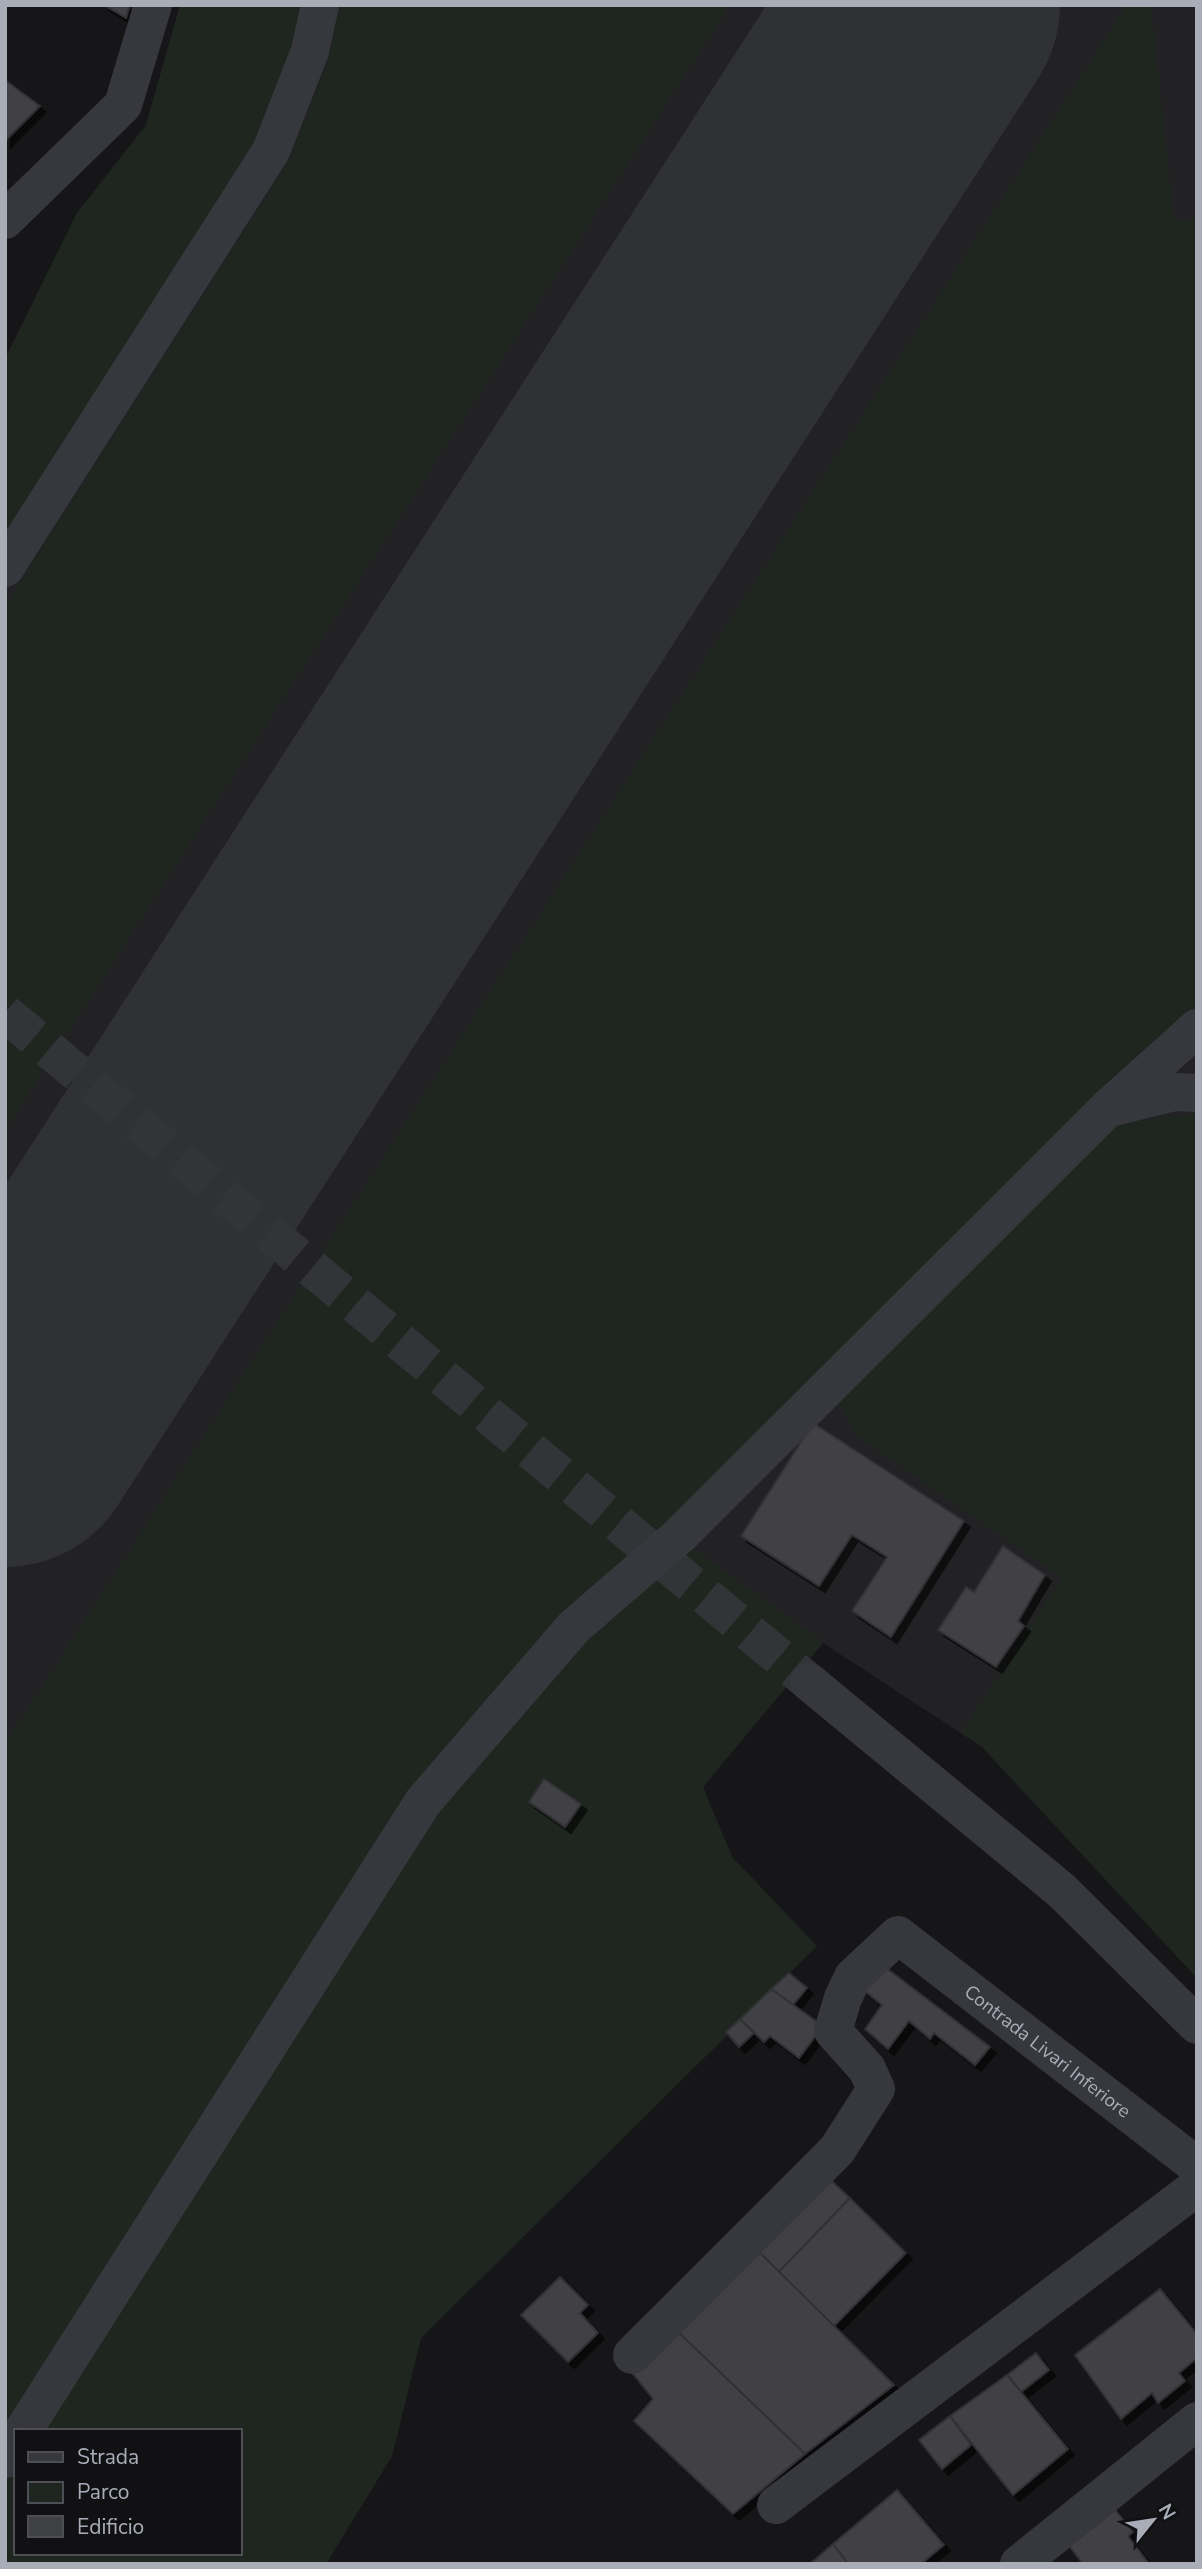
<svg xmlns="http://www.w3.org/2000/svg" width="1202" height="2569" viewBox="0 0 1202 2569" font-family="'Nunito Sans',sans-serif">
	<defs>
		<filter id="shadow"><feDropShadow dx="6" dy="6" stdDeviation="0" flood-color="#0009"/></filter>
	</defs>
	<rect width="100%" height="100%" fill="#161618"/>
	<path fill="#222225" fill-rule="evenodd" d="M180,5H1197V1978L982,1747L823,1643L703,1787L732,1857L817,1946L421,2338L392,2456L326,2564H5V359L77,213L146,125ZM16,2431H240V2553H16Z"/>
	<g fill="#1e261f">
		<path d="M180,5H308L260,146L5,543V359L77,213L146,125Z"/>
		<path d="M340,5H730L5,1130V606L288,163L328,62Z"/>
		<path d="M1127,5H1151L1174,221L1197,218V1014L567,1622L5,2433V1744Z"/>
		<path d="M1197,1113V1978L982,1747L961,1733L1062,1578L856,1435L837,1399L1117,1124Z"/>
		<path d="M687,1544L823,1642L703,1787L732,1857L817,1946L421,2338L392,2456L326,2564H5V2478L16,2462V2553H240V2431H35L430,1811L533,1693Z"/>
	</g>
	<g fill="none" stroke-linecap="round" stroke-linejoin="round">
		<path stroke="#303135" stroke-width="268" d="M5,1433L926,5"/>
	</g>
	<g fill="#404145" stroke="#303034" stroke-width="2" filter="url(#shadow)">
		<path d="M104,5H130L126,18Z"/>
		<path d="M5,80L40,106L5,141Z"/>
		<path d="M813,1423L964,1521L891,1637L852,1611L887,1557L852,1535L819,1586L741,1536Z"/>
		<path d="M1003,1546L1045,1575L1018,1621L1024,1626L996,1667L938,1630L966,1587L974,1592Z"/>
		<path d="M544,1779L581,1804L565,1827L529,1802Z"/>
		<path d="M881,1964L990,2047L975,2065L934,2033L930,2039L909,2021L888,2049L865,2029L882,2005L861,1988Z"/>
		<path d="M789,1973L807,1988L793,2005L771,1989Z"/>
		<path d="M771,1989L823,2026L799,2058L770,2036L764,2042L740,2019Z"/>
		<path d="M740,2019L754,2033L739,2047L726,2032Z"/>
		<path d="M825,2175L850,2198L779,2272L753,2246Z"/>
		<path d="M850,2198L906,2253L833,2327L779,2272Z"/>
		<path d="M753,2246L894,2385L805,2454L673,2327Z"/>
		<path d="M560,2277L588,2305L580,2313L598,2333L568,2362L521,2315Z"/>
		<path d="M1160,2289L1197,2334V2358L1179,2373L1185,2381L1158,2403L1152,2393L1121,2419L1075,2355Z"/>
		<path d="M673,2327L805,2454L733,2514L634,2421L653,2399L630,2370Z"/>
		<path d="M1036,2353L1049,2370L1021,2392L1007,2375Z"/>
		<path d="M1007,2375L1068,2449L1013,2495L950,2416Z"/>
		<path d="M950,2416L971,2445L942,2469L919,2440Z"/>
		<path d="M897,2490L944,2545L921,2564H848L833,2544Z"/>
		<path d="M1106,2498L1133,2532L1128,2536L1149,2564H1083L1067,2543Z"/>
		<path d="M833,2544L848,2564H810Z"/>
	</g>
	<g fill="none" stroke-linecap="round" stroke-linejoin="round">
		<path stroke="#333438" stroke-width="38" stroke-dasharray="38 19" stroke-linecap="butt" d="M5,1013L809,1682"/>
		<g stroke="#37383d" stroke-width="38">
			<path d="M5,220L123,105L153,5"/>
			<path d="M5,568L271,151L310,51L320,5"/>
			<path d="M1113,1107L1175,1092L1197,1093"/>
			<path d="M809,1682L1062,1891L1197,2025"/>
			<path id="s1" d="M632,2355L837,2150L876,2089L867,2069L833,2031L843,1998L853,1977L898,1935L1197,2166"/>
			<path d="M23,2431L423,1802L574,1627L679,1536L1108,1108L1197,1028"/>
			<path d="M5,2459L16,2443"/>
			<path d="M776,2505L1197,2187"/>
			<path d="M1019,2564L1197,2421"/>
		</g>
	</g>
	<g text-anchor="middle" stroke-width="6" stroke-linejoin="round" paint-order="stroke">
		<g font-size="19" fill="#a8adb8" stroke="#111113">
			<text dy="7" stroke="none"><textPath href="#s1" startOffset="744">Contrada Livari Inferiore</textPath></text>
		</g>
	</g>
	<rect width="1202" height="2569" fill="none" stroke="#a8adb8" stroke-width="14"/>
	<rect x="14" y="2429" width="228" height="126" fill="#111113" stroke="#4d4f55" stroke-width="2"/>
	<rect x="28" y="2452" width="35" height="10" fill="#37383d" stroke="#4d4f55" stroke-width="2"/>
	<text x="77" y="2464" font-size="21" fill="#a8adb8">Strada</text>
	<rect x="28" y="2482" width="35" height="21" fill="#1e261f" stroke="#4d4f55" stroke-width="2"/>
	<text x="77" y="2499" font-size="21" fill="#a8adb8">Parco</text>
	<rect x="28" y="2516" width="35" height="21" fill="#404145" stroke="#4d4f55" stroke-width="2"/>
	<text x="77" y="2534" font-size="21" fill="#a8adb8">Edificio</text>
	<g transform="translate(1153 2520) rotate(60)" stroke="#111113" stroke-width="5" paint-order="stroke">
	<path d="M0-5L12 26L0 18L-12 26Z" fill="#a8adb8"/>
	<text y="-10" font-size="19" font-weight="bold" text-anchor="middle" fill="#a8adb8">N</text>
	</g>
</svg>
